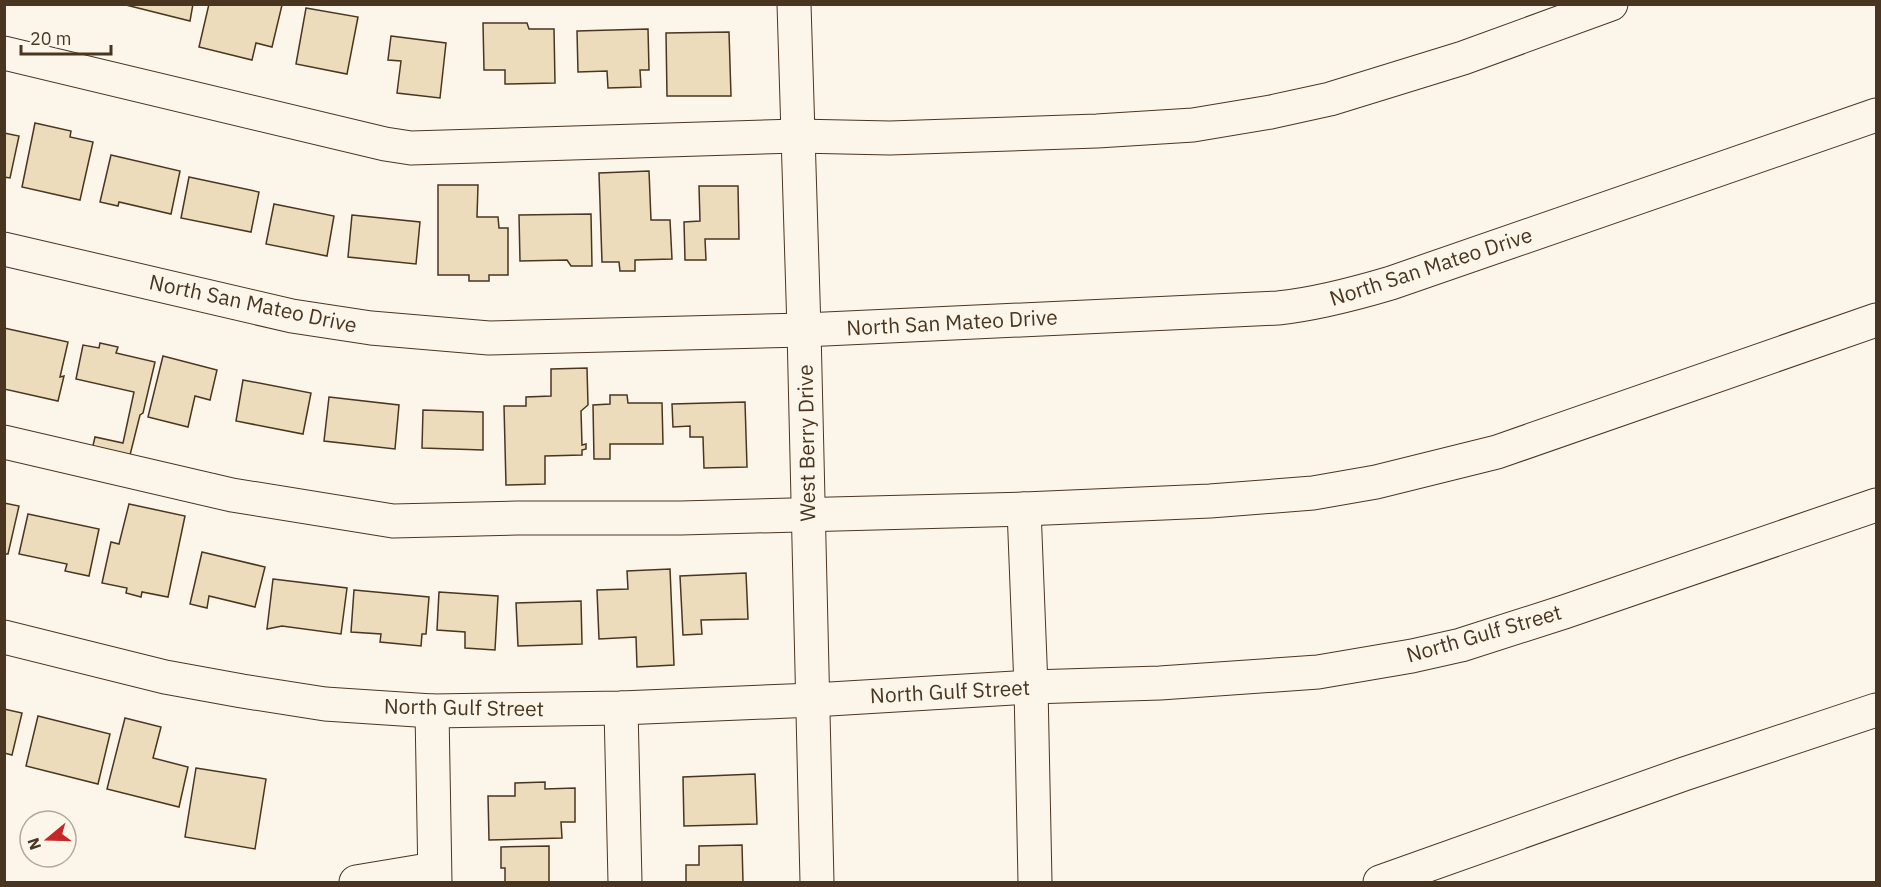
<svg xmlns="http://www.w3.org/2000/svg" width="1881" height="887" viewBox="0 0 1881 887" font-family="'IBM Plex Sans',sans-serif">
	<rect width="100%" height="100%" fill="#fbf6e9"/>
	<g fill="#ecdcbc" stroke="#4a3520" stroke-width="1.5">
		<path d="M122,4H193L190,21Z"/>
		<path d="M209,4L282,5L272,47L256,43L252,60L199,47Z"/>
		<path d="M306,8L358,17L347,74L296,64Z"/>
		<path d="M483,23H527L529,29H554L555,83L505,84V70H484Z"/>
		<path d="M648,29L649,70H640L641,87L608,88L607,71L578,72L577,31Z"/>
		<path d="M729,32L731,96H667L666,33Z"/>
		<path d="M391,36L446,43L440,98L397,93L401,61L388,60Z"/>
		<path d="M35,123L71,131L70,137L93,142L80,200L22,187Z"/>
		<path d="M4,133L19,136L10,178L4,177Z"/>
		<path d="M111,155L180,171L171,214L119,202L118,206L100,202Z"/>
		<path d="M649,171L651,220H670L672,259L635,260V271H620L619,262H602L599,173Z"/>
		<path d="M189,177L259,192L251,232L181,218Z"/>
		<path d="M438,185H478L477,217H498L499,228H508V275H489V281H469V275H438Z"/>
		<path d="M699,186H738L739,239H705L706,260H685L684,222L700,221Z"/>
		<path d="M274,204L334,216L327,256L266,244Z"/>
		<path d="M591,214L592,266H571L567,260L520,261L519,215Z"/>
		<path d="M352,215L420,222L416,264L348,257Z"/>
		<path d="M4,328L68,342L60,377L64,376L58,401L4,389Z"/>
		<path d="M100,343L118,347L116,353L155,362L143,413L140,415L129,459L92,450L95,437L123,443L134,392L76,379L83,345L99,348Z"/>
		<path d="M163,356L217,370L210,400L195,396L188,427L148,417Z"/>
		<path d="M587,368L588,405L581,411L582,445L586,444V449L582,450V455L545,456V484L506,485L504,406H526V397L551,396V369Z"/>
		<path d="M243,380L311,393L303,434L236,421Z"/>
		<path d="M610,395H627L628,403H662L663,444H610V459H594L593,405L610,404Z"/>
		<path d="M329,397L399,405L395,449L324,441Z"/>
		<path d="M745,402L747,467L704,468L703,437H690V426L673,427L672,404Z"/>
		<path d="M423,410L483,412V450L422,448Z"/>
		<path d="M4,503L19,506L8,554H4Z"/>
		<path d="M129,504L185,516L168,597L142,592L141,597L126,593L127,588L102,583L111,542L119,544Z"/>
		<path d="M28,514L99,529L89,576L65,571L67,564L19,554Z"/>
		<path d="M202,552L265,567L255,607L209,596L207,608L190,604Z"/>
		<path d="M670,569L674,665L637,667L636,637L599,639L597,590L628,589L627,571Z"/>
		<path d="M746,573L748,619L701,620L702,634L683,635L680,576Z"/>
		<path d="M273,579L347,588L341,634L282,626L267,629Z"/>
		<path d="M354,590L429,597L426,634H422L421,646L380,642L381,634L351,632Z"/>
		<path d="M439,592L498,596L495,650L465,648V632L437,630Z"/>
		<path d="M581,601L582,644L518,646L516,603Z"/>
		<path d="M4,709L22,713L12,755L4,753Z"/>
		<path d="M38,716L110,734L98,784L26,766Z"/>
		<path d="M125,718L161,727L153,758L188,767L179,807L107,789Z"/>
		<path d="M196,768L266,779L255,849L185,837Z"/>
		<path d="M755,774L757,824L684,826L683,777Z"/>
		<path d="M545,782V789L575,788V822H561L562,838L489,840L488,796H515V783Z"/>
		<path d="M742,845L743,882H686V865H699V846Z"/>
		<path d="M549,846V882H505V868H501V847Z"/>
	</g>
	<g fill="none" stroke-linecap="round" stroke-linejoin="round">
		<defs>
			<g id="minor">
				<path d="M794,4L804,330L817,882"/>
				<path d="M4,53L385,144L411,148L797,136L890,138L1097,131L1193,125L1271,112L1330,99L1463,58L1611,4"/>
				<path d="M4,249L292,316L371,328L489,338L804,330L1278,308C1317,304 1354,294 1391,283L1876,115"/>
				<path d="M4,442L232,495L393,521L517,518H681L1024,509L1210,501L1313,493L1376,482L1497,452L1876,320"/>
				<path d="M1024,509L1031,687L1035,882"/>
				<path d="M4,637L165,677L242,691L325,704L432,711L621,708L813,700L1031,687L1160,683L1318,672L1412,656L1461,645L1564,612L1876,505"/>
				<path d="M621,708L625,882"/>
				<path d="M432,711L435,882"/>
				<path d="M356,882L434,869"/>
				<path d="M1380,882L1684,774L1876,710"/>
			</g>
		</defs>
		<use href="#minor" stroke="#4a3520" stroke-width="35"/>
		<use href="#minor" stroke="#fbf6e9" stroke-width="33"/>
	</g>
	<g text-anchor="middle" stroke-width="4.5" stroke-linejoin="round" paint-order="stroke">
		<g font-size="21" fill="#4a3520" stroke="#fbf6e9">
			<text transform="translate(1431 267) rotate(-18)" y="7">North San Mateo Drive</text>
			<text transform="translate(253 304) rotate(12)" y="7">North San Mateo Drive</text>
			<text transform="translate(952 323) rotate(-3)" y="7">North San Mateo Drive</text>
			<text transform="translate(807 443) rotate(-91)" y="7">West Berry Drive</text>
			<text transform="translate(1484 634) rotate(-16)" y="7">North Gulf Street</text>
			<text transform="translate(950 692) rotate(-3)" y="7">North Gulf Street</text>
			<text transform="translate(464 708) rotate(1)" y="7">North Gulf Street</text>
		</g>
	</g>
	<rect width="1881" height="887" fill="none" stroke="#4a3520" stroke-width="12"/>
	<g transform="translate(48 839) rotate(251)"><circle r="28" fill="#fbf6e9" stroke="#b4a999" stroke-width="1.5"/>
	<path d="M0-4.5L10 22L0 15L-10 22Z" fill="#c62828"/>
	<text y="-9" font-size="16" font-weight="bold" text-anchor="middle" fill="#4a3520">N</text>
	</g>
	<path d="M21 45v9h90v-9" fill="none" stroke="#4a3520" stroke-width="3"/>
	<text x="30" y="45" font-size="18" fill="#4a3520" stroke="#fbf6e9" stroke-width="4.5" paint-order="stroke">20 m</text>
</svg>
